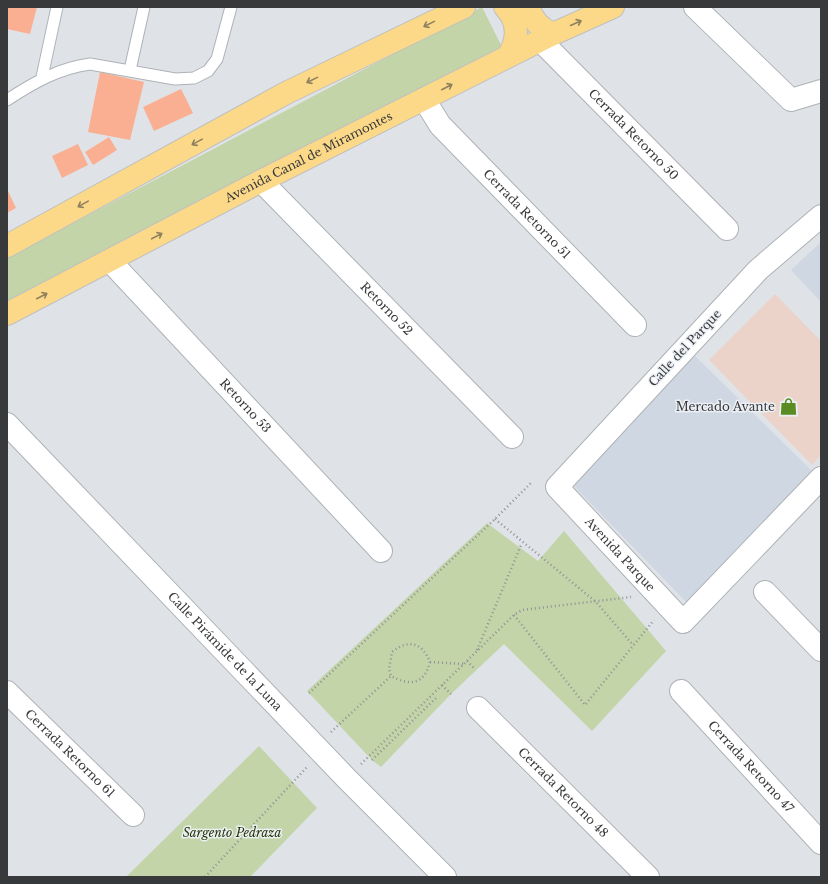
<svg xmlns="http://www.w3.org/2000/svg" width="828" height="884" viewBox="0 0 828 884" font-family="'Libre Baskerville',serif">
	<rect width="100%" height="100%" fill="#dfe3e7"/>
	<path fill="#ebd3c9" d="M775,294L821,341V455L812,465L709,360Z"/>
	<g fill="#cfd7e2">
		<path d="M821,242V302L791,270Z"/>
		<path d="M693,354L815,474L689,605L572,484Z"/>
	</g>
	<g fill="#c2d4a8">
		<path d="M482,7L502,47L7,301V258Z"/>
		<path d="M487,523L538,561L564,531L666,651L592,731L504,644L451,694L381,767L372,760L307,691Z"/>
		<path d="M259,746L317,808L250,877H126Z"/>
	</g>
	<g fill="#faaf92">
		<path d="M7,7H37L30,34L7,29Z"/>
		<path d="M100,72L144,82L130,140L88,132Z"/>
		<path d="M181,89L193,113L154,131L143,107Z"/>
		<path d="M109,137L117,150L93,165L85,152Z"/>
		<path d="M78,144L88,165L62,178L52,156Z"/>
		<path d="M7,189L16,208L7,213Z"/>
	</g>
	<g fill="none" stroke-linecap="round" stroke-linejoin="round">
		<defs>
			<g id="service">
				<path d="M130,70L144,7"/>
				<path d="M42,77L57,7"/>
				<path d="M7,100C33,83 59,68 90,64L175,79L194,78L208,71L217,59L231,7"/>
			</g>
			<g id="minor">
				<path d="M695,7L791,100L821,91"/>
				<path id="s1" d="M540,40L727,229"/>
				<path id="s2" d="M424,99L440,125L635,325"/>
				<path id="s3" d="M261,181L512,437"/>
				<path id="s4" d="M821,216L758,270L557,487L683,622L821,478"/>
				<path id="s5" d="M110,261L381,551"/>
				<path d="M765,592L821,650"/>
				<path id="s6" d="M681,691L821,843"/>
				<path id="s7" d="M7,692L133,815"/>
				<path id="s8" d="M478,708L648,877"/>
			</g>
			<g id="tertiary">
				<path id="s9" d="M7,424L347,779L445,877"/>
			</g>
			<g id="primary">
				<path d="M505,7C519,22 519,39 508,56"/>
				<path d="M529,7C532,20 541,29 553,34"/>
				<path d="M7,246L286,93L464,7"/>
				<path id="s10" d="M7,314L261,181L553,34L613,7"/>
			</g>
		</defs>
		<use href="#service" stroke="#aeb2b6" stroke-width="13"/>
		<use href="#minor" stroke="#aeb2b6" stroke-width="24"/>
		<use href="#tertiary" stroke="#aeb2b6" stroke-width="24"/>
		<use href="#primary" stroke="#bfc0c0" stroke-width="24"/>
		<g stroke="#909295" stroke-width="2.5" stroke-dasharray="1 3" stroke-linecap="butt">
			<path d="M495,519L596,602L633,645"/>
			<path d="M514,615L585,705L654,620"/>
			<path d="M477,650L522,543"/>
			<path d="M467,661L475,669"/>
			<path d="M430,662L463,664"/>
			<path d="M442,685L451,694"/>
			<path d="M309,693L495,519L531,483"/>
			<path d="M331,732L391,676C410,686 424,685 430,662C422,642 408,639 392,652L389,669L391,676"/>
			<path d="M372,760L436,698"/>
			<path d="M361,764L514,615L522,610L631,597"/>
			<path d="M205,877L307,767"/>
		</g>
		<use href="#service" stroke="#fff" stroke-width="11"/>
		<use href="#minor" stroke="#fff" stroke-width="22"/>
		<use href="#tertiary" stroke="#fff" stroke-width="22"/>
		<use href="#primary" stroke="#fbd988" stroke-width="22"/>
	</g>
	<defs><path id="oneway-shaft" d="M-6 0H5M1.5-3L5.5 0L1.5 3" fill="none" stroke-width="1.6" stroke-linecap="round" stroke-linejoin="round"/></defs>
	<g stroke="#90815e">
		<use href="#oneway-shaft" transform="translate(576 23) rotate(-24)"/>
		<use href="#oneway-shaft" transform="translate(429 24) rotate(154)"/>
		<use href="#oneway-shaft" transform="translate(312 80) rotate(154)"/>
		<use href="#oneway-shaft" transform="translate(447 87) rotate(-27)"/>
		<use href="#oneway-shaft" transform="translate(197 142) rotate(151)"/>
		<use href="#oneway-shaft" transform="translate(83 204) rotate(151)"/>
		<use href="#oneway-shaft" transform="translate(157 236) rotate(-28)"/>
		<use href="#oneway-shaft" transform="translate(42 296) rotate(-27)"/>
	</g>
	<defs>
		<symbol id="shop-bare" viewBox="-9 -9 18 18"><path d="M-5-2.5h2.3a2.7 3.5 0 0 1 5.4 0H5L5.5 6h-11ZM-1.5-2.5h3a1.5 2.3 0 0 0-3 0Z" fill="#5a8c23" stroke="#ecf0f5" stroke-width="2.5" paint-order="stroke"/></symbol>
	</defs>
	<g fill-rule="evenodd">
		<use href="#shop-bare" x="776" y="394" width="25" height="25"/>
	</g>
	<g text-anchor="middle" stroke-width="3" stroke-linejoin="round" paint-order="stroke">
		<g font-size="12" fill="#38393b" stroke="#ecf0f5">
			<text dy="4" stroke="none"><textPath href="#s1" startOffset="133">Cerrada Retorno 50</textPath></text>
			<text dy="4" stroke="none"><textPath href="#s10" startOffset="340">Avenida Canal de Miramontes</textPath></text>
			<text dy="4" stroke="none"><textPath href="#s2" startOffset="155">Cerrada Retorno 51</textPath></text>
			<text dy="4" stroke="none"><textPath href="#s3" startOffset="179">Retorno 52</textPath></text>
			<text transform="translate(685 348) rotate(-47)" y="4">Calle del Parque</text>
			<text dy="4" stroke="none"><textPath href="#s5" startOffset="198">Retorno 53</textPath></text>
			<text dy="4" stroke="none"><textPath href="#s4" startOffset="471">Avenida Parque</textPath></text>
			<text dy="4" stroke="none"><textPath href="#s9" startOffset="315">Calle Pirámide de la Luna</textPath></text>
			<text dy="4" stroke="none"><textPath href="#s7" startOffset="88">Cerrada Retorno 61</textPath></text>
			<text dy="4" stroke="none"><textPath href="#s6" startOffset="103">Cerrada Retorno 47</textPath></text>
			<text dy="4" stroke="none"><textPath href="#s8" startOffset="120">Cerrada Retorno 48</textPath></text>
		</g>
		<g font-size="12" fill="#38393b" stroke="#ecf0f5" text-anchor="end">
			<text x="775" y="411">Mercado Avante</text>
		</g>
		<g font-size="12" font-style="italic" fill="#230" stroke="#ecf0f5">
			<text x="232" y="837">Sargento Pedraza</text>
		</g>
	</g>
	<rect width="828" height="884" fill="none" stroke="#38393b" stroke-width="16"/>
</svg>
